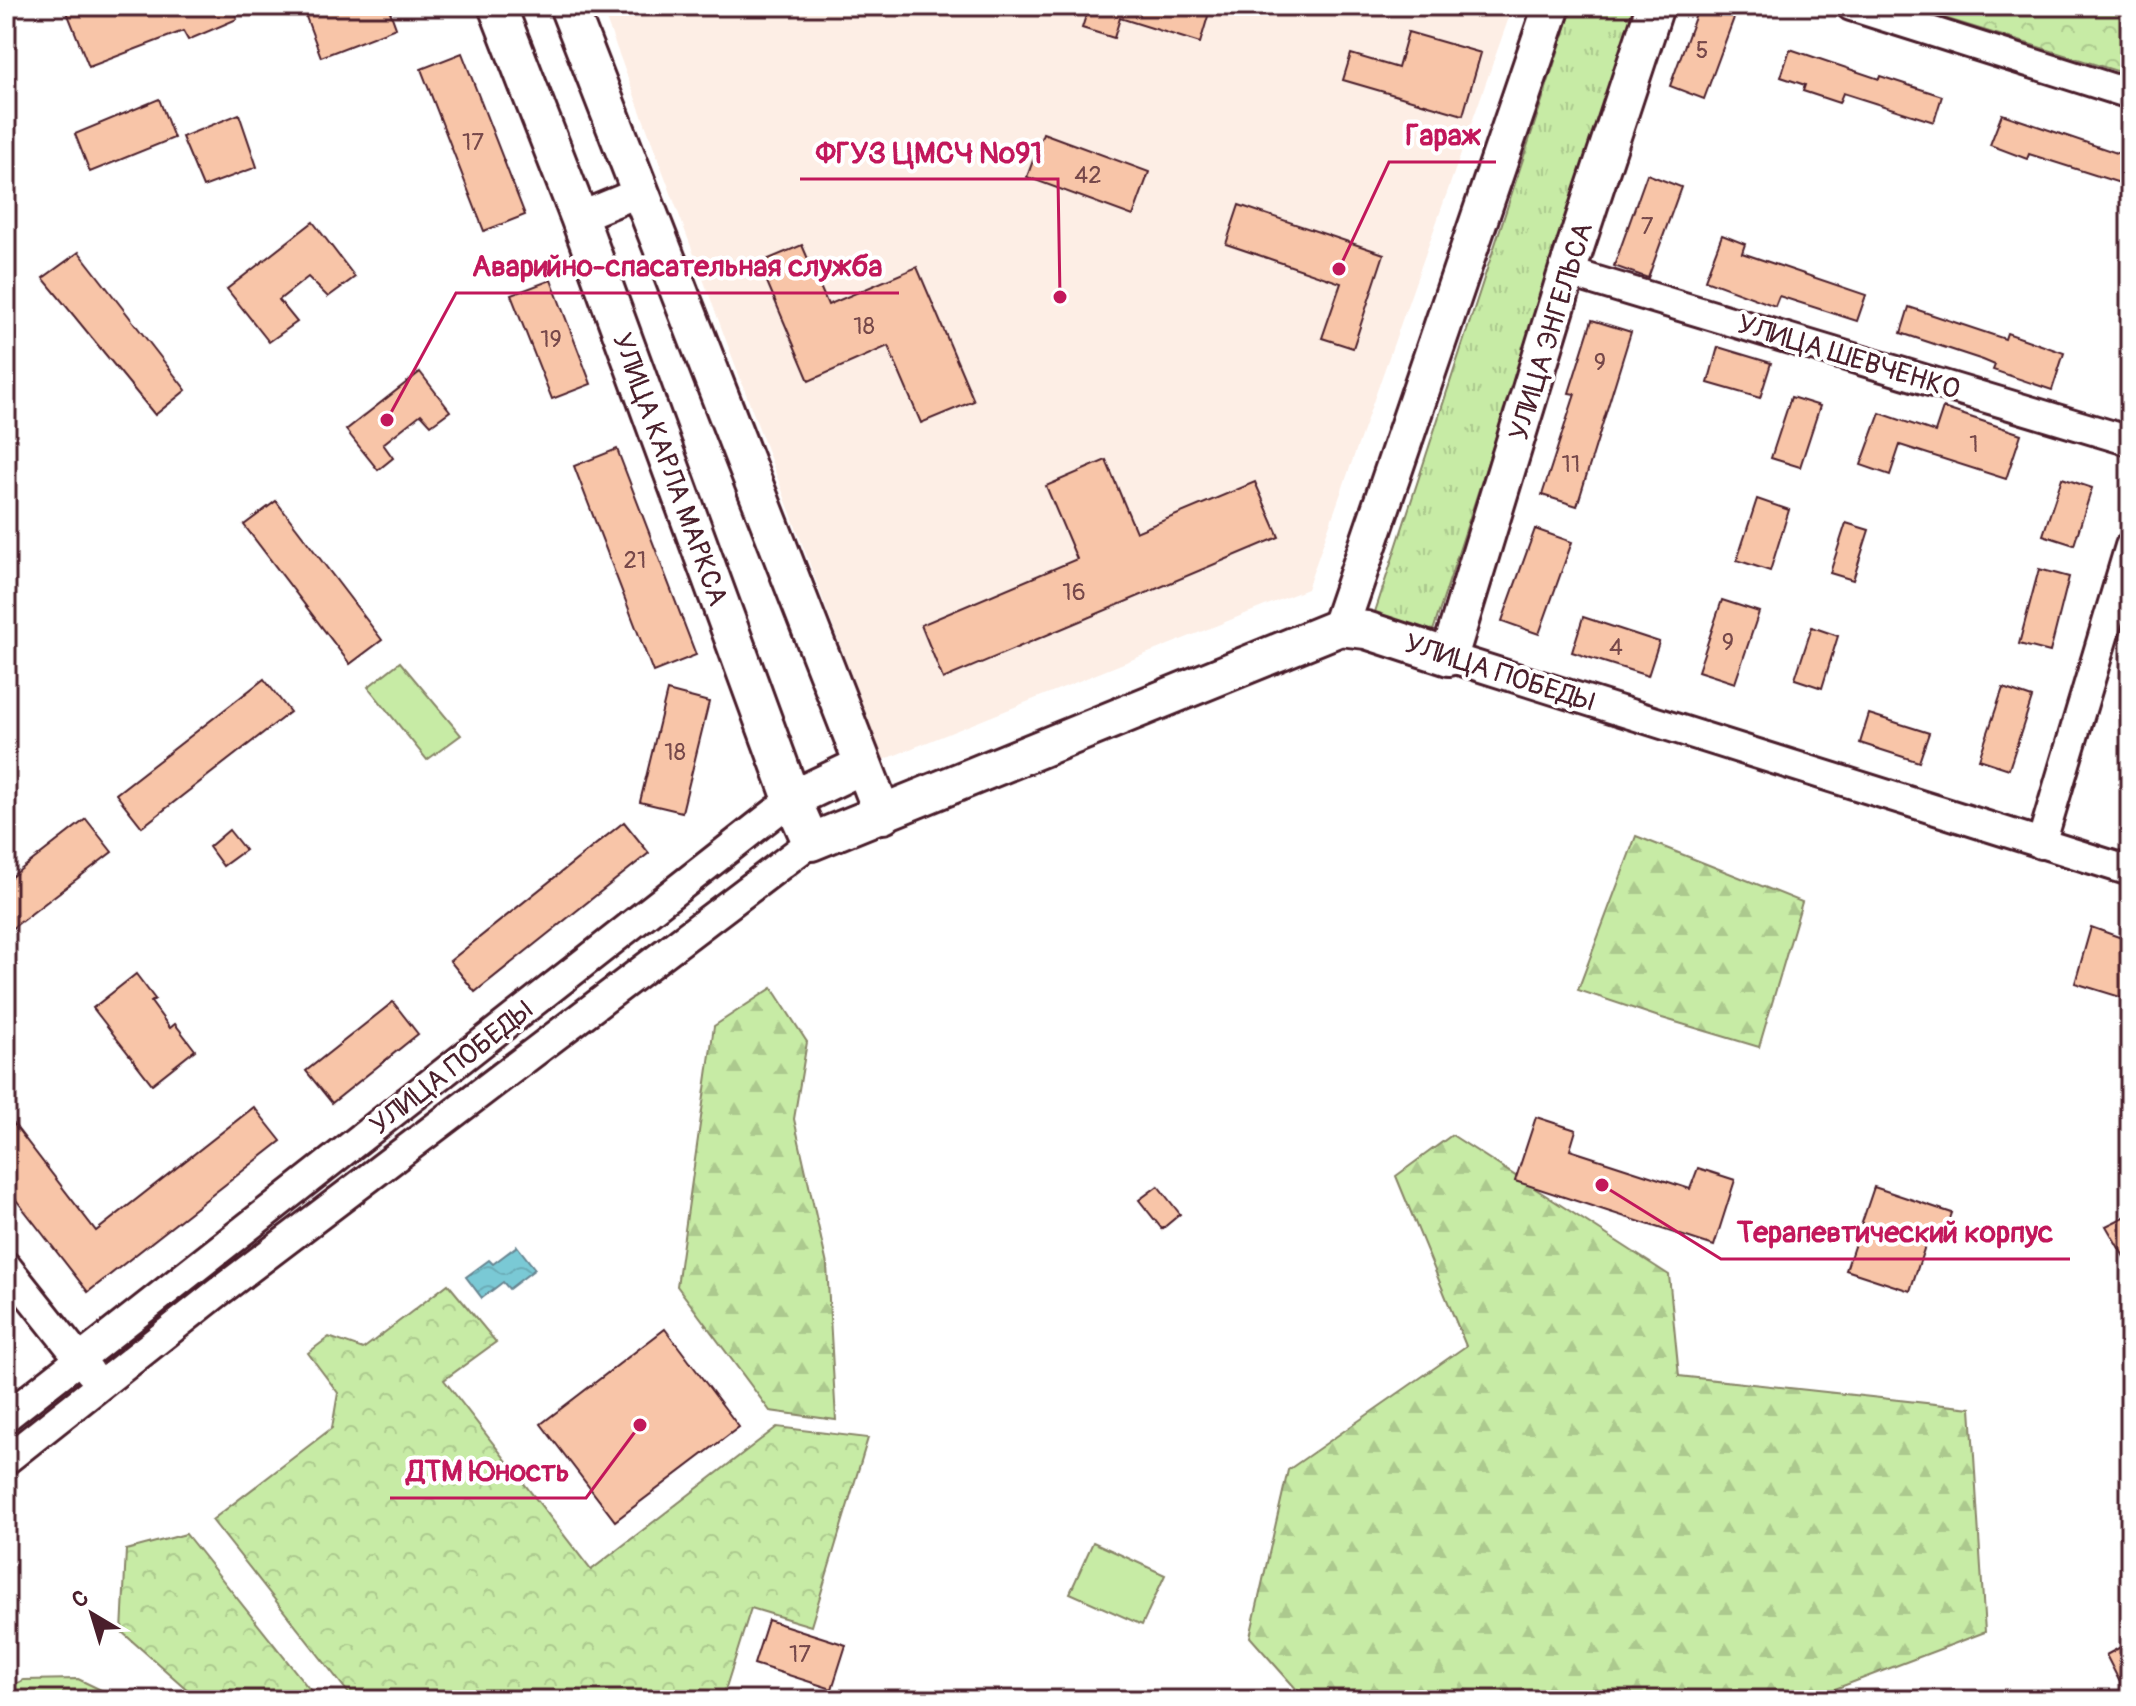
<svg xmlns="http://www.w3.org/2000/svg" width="2136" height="1706" viewBox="0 0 2136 1706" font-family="Pangolin,sans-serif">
	<defs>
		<pattern id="grass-tufts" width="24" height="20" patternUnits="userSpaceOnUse" patternTransform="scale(2)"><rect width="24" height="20" fill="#c7eba5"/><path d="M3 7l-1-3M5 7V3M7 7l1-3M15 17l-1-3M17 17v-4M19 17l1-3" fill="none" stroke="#acc98e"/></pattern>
		<pattern id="forest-firs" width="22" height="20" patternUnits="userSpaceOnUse" patternTransform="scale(2)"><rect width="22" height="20" fill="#c7eba5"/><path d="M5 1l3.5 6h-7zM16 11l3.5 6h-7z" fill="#acc98e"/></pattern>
		<pattern id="park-crowns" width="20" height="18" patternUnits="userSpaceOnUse" patternTransform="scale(2)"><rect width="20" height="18" fill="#c7eba5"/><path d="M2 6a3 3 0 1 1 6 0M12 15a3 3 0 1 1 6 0" fill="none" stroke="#acc98e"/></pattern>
		<pattern id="water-waves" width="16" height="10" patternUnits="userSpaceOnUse" patternTransform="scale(2)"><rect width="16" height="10" fill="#7ac9d5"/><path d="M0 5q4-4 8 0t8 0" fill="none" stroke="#6bacb7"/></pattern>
	</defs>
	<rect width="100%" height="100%" fill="#fff"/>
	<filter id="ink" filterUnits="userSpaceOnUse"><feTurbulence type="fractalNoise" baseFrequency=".0125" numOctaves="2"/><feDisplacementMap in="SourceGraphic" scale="16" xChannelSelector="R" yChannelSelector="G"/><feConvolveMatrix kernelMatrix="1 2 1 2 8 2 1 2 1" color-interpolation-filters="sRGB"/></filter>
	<g filter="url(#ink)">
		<path fill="#fdeee5" d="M601,6H1513L1307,589L883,760Z"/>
		<path fill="url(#grass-tufts)" stroke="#888568" stroke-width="2" d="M1573,6H1636L1432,634L1374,615Z"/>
		<g fill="url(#forest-firs)" stroke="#888568" stroke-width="2">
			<path d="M1636,836L1802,902L1759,1047L1662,1018L1578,990Z"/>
			<path d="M772,988L807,1042L794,1119L827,1265L836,1420L770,1411L677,1286L714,1026Z"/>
			<path d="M1452,1135L1669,1275L1679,1376L1971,1408L1985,1632L1806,1700H1306L1250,1637L1288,1470L1466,1346L1396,1176Z"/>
		</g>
		<g fill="url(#park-crowns)" stroke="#888568" stroke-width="2">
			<path d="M1905,6H2130V75Z"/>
			<path d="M448,1284L496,1342L444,1380L591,1570L777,1427L868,1438L811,1626L751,1608L722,1700H354L212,1520L332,1428L338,1393L308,1353L329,1337L363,1349Z"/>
			<path d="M186,1534L318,1700H199L122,1632L126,1550Z"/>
		</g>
		<g fill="#c7eba5" stroke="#888568" stroke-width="2">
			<path d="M400,662L461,735L427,760L368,687Z"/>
			<path d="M1093,1542L1165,1575L1142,1625L1070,1593Z"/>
			<path d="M78,1679L122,1700H6V1689L23,1680Z"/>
		</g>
		<path fill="url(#water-waves)" stroke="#678591" stroke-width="2" d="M517,1246L535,1269L509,1289L503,1282L482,1298L466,1277L489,1260L493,1264Z"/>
		<g fill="#f8c5a8" stroke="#4a1f2b" stroke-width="2">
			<path d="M83,6H232L237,19L188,40L183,31L89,67L67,12Z"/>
			<path d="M302,6H388L396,28L321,57Z"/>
			<path d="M1089,6H1211L1200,43L1120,18L1114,38L1082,28Z"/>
			<path d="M1699,6H1711L1735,15L1704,99L1670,86Z"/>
			<path d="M1408,32L1481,53L1463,115L1343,80L1351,54L1398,68Z"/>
			<path d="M1790,49L1879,79L1880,76L1942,96L1934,122L1843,93L1839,103L1803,91L1805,85L1781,77Z"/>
			<path d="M462,53L525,215L484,231L421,69Z"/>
			<path d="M159,99L174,138L90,172L75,134Z"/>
			<path d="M239,114L257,167L203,187L182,137Z"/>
			<path d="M2002,114L2129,157L2120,183L2029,154L2027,159L1990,145Z"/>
			<path d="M1043,133L1149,172L1133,216L1027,177Z"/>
			<path d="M1647,174L1681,187L1648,278L1614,266Z"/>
			<path d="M1239,205L1384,254L1353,348L1322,338L1341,283L1226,244Z"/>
			<path d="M313,222L355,277L328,297L308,277L279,300L297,322L269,342L227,289Z"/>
			<path d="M1722,235L1745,244L1742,253L1866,295L1857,321L1779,296L1775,306L1705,280Z"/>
			<path d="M802,245L828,305L917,267L974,401L921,423L888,346L809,381L759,263Z"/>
			<path d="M79,252L186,390L155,415L43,278Z"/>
			<path d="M551,280L591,384L552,399L511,295Z"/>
			<path d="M1909,307L2005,339L2007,333L2064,353L2052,390L1993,370L1995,365L1983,360L1901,333Z"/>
			<path d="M1592,320L1631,332L1577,506L1542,495L1575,394L1569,393Z"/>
			<path d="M1718,347L1771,363L1760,398L1708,383Z"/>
			<path d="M420,372L450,411L431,425L421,414L383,444L393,458L378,470L346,430Z"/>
			<path d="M1791,397L1820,406L1800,467L1771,458Z"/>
			<path d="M1943,408L2021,434L2006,479L1900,445L1890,475L1861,465L1880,413L1935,432Z"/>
			<path d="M617,449L696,655L653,672L574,466Z"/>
			<path d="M1106,460L1136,532L1255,482L1279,537L943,679L921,625L1077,559L1046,486Z"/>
			<path d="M2062,478L2092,488L2074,545L2043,535Z"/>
			<path d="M1757,499L1789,510L1770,571L1737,560Z"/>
			<path d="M276,501L382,640L350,664L244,525Z"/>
			<path d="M1846,523L1869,530L1853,580L1830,573Z"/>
			<path d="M1535,529L1572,542L1539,634L1502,621Z"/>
			<path d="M2039,569L2069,577L2050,652L2019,644Z"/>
			<path d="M1722,600L1759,612L1735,683L1698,671Z"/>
			<path d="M1583,617L1659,642L1648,676L1572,652Z"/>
			<path d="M1812,627L1838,636L1822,688L1795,679Z"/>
			<path d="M264,679L290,712L142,827L116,794Z"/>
			<path d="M2003,688L2032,698L2009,769L1979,759Z"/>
			<path d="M667,691L709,702L682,812L640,802Z"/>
			<path d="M1869,714L1929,733L1919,762L1860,743Z"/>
			<path d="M86,819L112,852L6,933V881Z"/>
			<path d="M624,822L649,853L475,992L450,961Z"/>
			<path d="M229,830L245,850L223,866L209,847Z"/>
			<path d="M2091,927L2130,941V1000L2075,983Z"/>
			<path d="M136,974L155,999L151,1002L170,1028L175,1024L195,1050L152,1084L93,1008Z"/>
			<path d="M393,1002L418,1034L332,1103L306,1071Z"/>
			<path d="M254,1107L281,1141L88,1292L6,1187V1114L96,1231Z"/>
			<path d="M1536,1117L1576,1130L1570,1150L1690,1189L1698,1168L1735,1180L1714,1246L1515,1181Z"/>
			<path d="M1158,1186L1180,1214L1162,1229L1139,1200Z"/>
			<path d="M1874,1187L1952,1213L1944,1236L1930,1231L1910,1291L1846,1270Z"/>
			<path d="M2130,1214V1267L2106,1226Z"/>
			<path d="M665,1329L739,1427L615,1521L541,1424Z"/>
			<path d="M768,1620L846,1645L832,1689L754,1664Z"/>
			<path d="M2130,1642V1700H2129L2106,1655Z"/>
		</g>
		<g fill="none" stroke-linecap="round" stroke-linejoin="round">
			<defs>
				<g id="minor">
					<path d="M1851,6L2130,94"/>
					<path d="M579,217L640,192"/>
					<path d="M1567,272L2130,441"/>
					<path d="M1449,657L2130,871"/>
					<path d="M2041,844L2130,546"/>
					<path d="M6,1266L90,1372"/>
					<path d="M6,1417L792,799"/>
					<path d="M6,1460L217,1293L811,842"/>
				</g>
				<g id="major">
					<path d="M497,6L579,217L792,799L811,842L1340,627L1366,630L1449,657L1567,272L1655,6"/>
					<path d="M568,6L883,815"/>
					<path d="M1340,627L1552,6"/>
					<path d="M792,799L863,765"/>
				</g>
			</defs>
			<use href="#minor" stroke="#4a1f2b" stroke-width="34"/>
			<use href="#major" stroke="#4a1f2b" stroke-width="42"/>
			<use href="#minor" stroke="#fff" stroke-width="28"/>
			<use href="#major" stroke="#fff" stroke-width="36"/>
		</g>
	</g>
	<g text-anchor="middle" stroke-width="8" stroke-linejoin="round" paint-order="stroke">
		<g font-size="24" fill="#76484a">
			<text x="1702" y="58">5</text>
			<text x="473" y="150">17</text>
			<text x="1088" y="183">42</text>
			<text x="1647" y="234">7</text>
			<text x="864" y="334">18</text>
			<text x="551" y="347">19</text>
			<text x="1600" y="370">9</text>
			<text x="1974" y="452">1</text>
			<text x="1571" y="472">11</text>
			<text x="635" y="568">21</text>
			<text x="1074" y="600">16</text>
			<text x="1728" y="650">9</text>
			<text x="1616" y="655">4</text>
			<text x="675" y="760">18</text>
			<text x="800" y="1662">17</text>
		</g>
		<g font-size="28" fill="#4a1f2b" stroke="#fff">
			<text transform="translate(1550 331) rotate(-73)" y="10">УЛИЦА ЭНГЕЛЬСА</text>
			<text transform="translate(1849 356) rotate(17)" y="10">УЛИЦА ШЕВЧЕНКО</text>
			<text transform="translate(671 469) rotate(70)" y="10">УЛИЦА КАРЛА МАРКСА</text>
			<text transform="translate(1500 672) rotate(18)" y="10">УЛИЦА ПОБЕДЫ</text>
			<text transform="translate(451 1067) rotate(-38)" y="10">УЛИЦА ПОБЕДЫ</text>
		</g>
	</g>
	<path fill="none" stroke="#c2185b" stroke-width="3" d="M1339 269L1389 162H1496M1060 297L1058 179H800M387 420L456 293H899M1602 1185L1721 1259H2070M640 1425L586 1498H390"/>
	<g fill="#c2185b" stroke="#fff" stroke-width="3">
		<circle cx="1339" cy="269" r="8"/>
		<circle cx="1060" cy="297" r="8"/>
		<circle cx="387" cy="420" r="8"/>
		<circle cx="1602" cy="1185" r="8"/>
		<circle cx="640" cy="1425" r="8"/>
	</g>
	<g font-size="30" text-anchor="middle" font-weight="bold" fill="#c2185b" stroke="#fff" stroke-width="8" stroke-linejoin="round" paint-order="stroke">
		<text x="1443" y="145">Гараж</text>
		<text x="929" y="163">ФГУЗ ЦМСЧ №91</text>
		<text x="677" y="276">Аварийно-спасательная служба</text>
		<text x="1895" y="1242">Терапевтический корпус</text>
		<text x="488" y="1481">ДТМ Юность</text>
	</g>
	<rect width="2136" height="1706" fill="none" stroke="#fff" stroke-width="32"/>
	<rect x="16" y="16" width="2104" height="1674" fill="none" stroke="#4a1f2b" stroke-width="3" filter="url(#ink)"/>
	<g transform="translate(92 1614) rotate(322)" stroke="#ffffff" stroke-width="6" paint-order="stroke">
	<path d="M0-6L14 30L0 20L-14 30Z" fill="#4a1f2b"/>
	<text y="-12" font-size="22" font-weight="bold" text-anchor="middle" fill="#4a1f2b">С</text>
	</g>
</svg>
